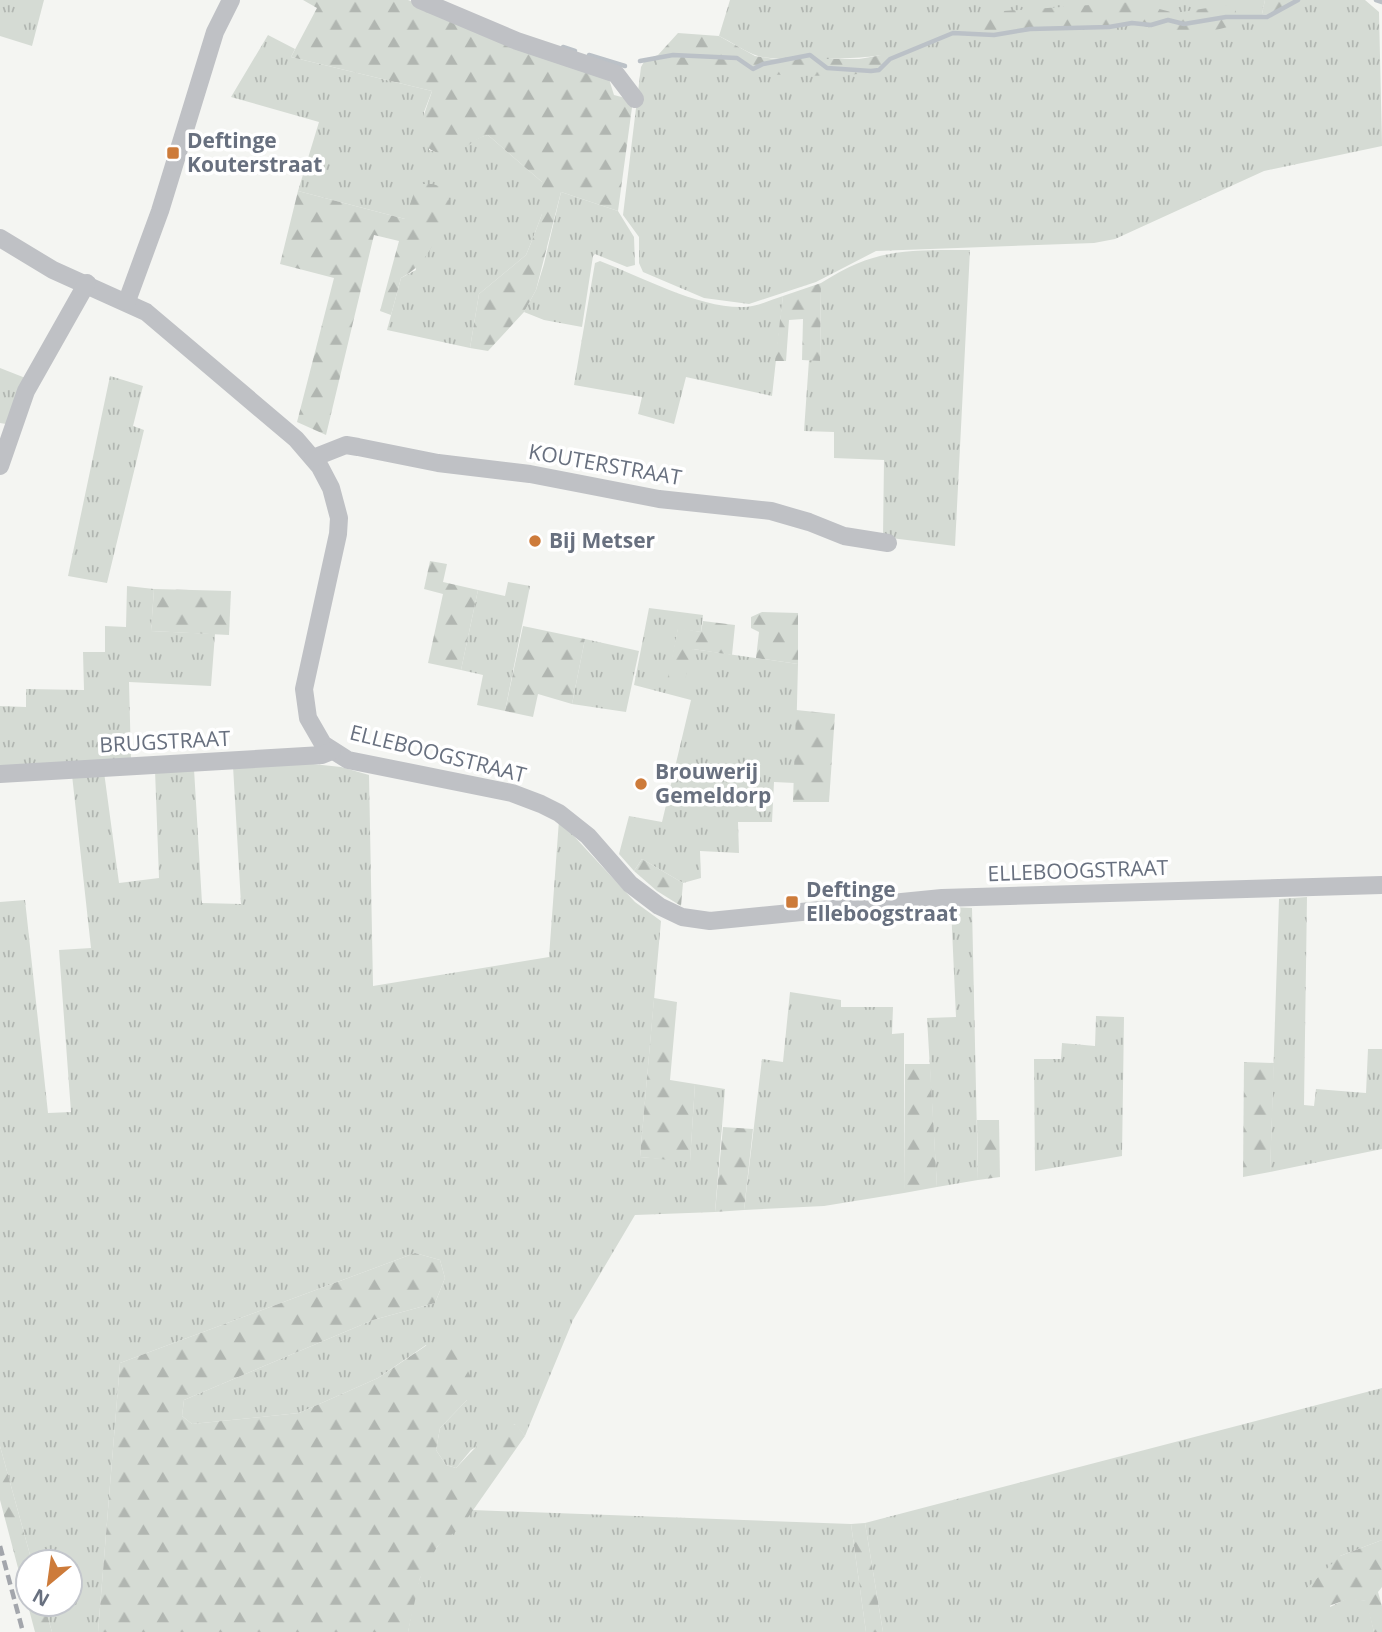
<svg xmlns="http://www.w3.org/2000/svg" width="1382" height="1632" viewBox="0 0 1382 1632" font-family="'Open Sans',sans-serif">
	<defs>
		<pattern id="grass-tufts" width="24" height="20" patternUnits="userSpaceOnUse" patternTransform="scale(1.75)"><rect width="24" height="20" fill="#d5dbd4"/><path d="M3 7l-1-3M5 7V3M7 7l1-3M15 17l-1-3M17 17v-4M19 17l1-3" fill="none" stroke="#b1b6b1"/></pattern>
		<pattern id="forest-firs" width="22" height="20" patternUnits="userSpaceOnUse" patternTransform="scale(1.75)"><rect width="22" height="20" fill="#d5dbd4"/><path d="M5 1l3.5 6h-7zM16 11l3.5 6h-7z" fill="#b1b6b1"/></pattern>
	</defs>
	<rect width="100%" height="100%" fill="#f4f5f2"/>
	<g fill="url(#grass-tufts)">
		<path d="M0,0H44L32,46L0,36Z"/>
		<path d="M730,0H1265L1262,14L1273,16L1298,0H1365L1379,12L1382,146L1264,171L1115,239L1094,243L876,251L816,282L749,304L704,298L643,272L639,263V237L623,215L641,67L645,60L658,55L659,65H701L787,75L883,55C860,59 778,62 758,56C745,52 732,42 719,36Z"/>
		<path d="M268,35L295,49L291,57L432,91L424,112L429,150C459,160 462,142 488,135L542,182V214L533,238L526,255L479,294L470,348L387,330L401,278L416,270L405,219L298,191L319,122L231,97Z"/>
		<path d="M561,192L618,211L634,237L635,265L627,267L595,254L593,256L582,327L544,320L524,312L536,290L544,264Z"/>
		<path d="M970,250L955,546L883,537L884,460L834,458V432L804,431L809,360H820L821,283C876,248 906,250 970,250Z"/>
		<path d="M600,261C642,277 696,307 741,307C754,308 770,300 783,296L772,396L686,377L674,424L638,414L642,397L574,385L595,263Z"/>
		<path d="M0,368L28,379L6,424L0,423Z"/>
		<path d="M110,376L143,386L133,426L144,430L107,583L68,576Z"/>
		<path d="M508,582L530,586L505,711L477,705L483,675L461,670L478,590L505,596Z"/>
		<path d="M127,586L154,589L151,631L215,634L211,686L129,682L131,760L0,770V706L26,707V689L84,690L83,652H105V626L126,627Z"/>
		<path d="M649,608L703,615L701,632L678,629L668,681L693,649L798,664L795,783L774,782L772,822H738L739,853L700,851L701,878L683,883L642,859L634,871L619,854L629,816L662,822L691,700L634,685Z"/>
		<path d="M585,639L639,651L626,712L572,704Z"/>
		<path d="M294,762L341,767L369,775L373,986L549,957L559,820L635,902L661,921L640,1157L690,1161L695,1084L725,1089L715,1212L635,1215L573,1320L525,1436L515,1424L471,1450L456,1468L446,1465L436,1450L440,1428L467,1400L426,1345L378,1378L299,1413L192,1424L182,1416L184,1400L373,1320L435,1303L445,1278L440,1260L415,1253L120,1363L98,1632H52L44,1604H70V1562H32L0,1446V902L25,900L48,1113L71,1112L59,950L91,948L72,775L104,772L119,883L159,878L155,770L194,769L202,903L241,904L233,766Z"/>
		<path d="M1307,897L1304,1105L1314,1106L1316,1089L1366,1093L1368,1049H1382V1149L1270,1172L1279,899Z"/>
		<path d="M951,907L972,908L978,1180L937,1187L927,1018L956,1017Z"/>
		<path d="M790,992L841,1000V1007H893L892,1034L904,1033V1193L824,1206L744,1210L762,1059L783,1062Z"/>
		<path d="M1096,1016L1124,1017L1122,1156L1035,1171L1034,1059H1061L1062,1043L1095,1046Z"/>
		<path d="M1382,1388V1540L1340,1556L1330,1607L1348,1598L1367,1601L1374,1632H883L865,1523Z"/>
		<path d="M472,1510L851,1524L866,1632H408C414,1603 417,1568 439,1545C450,1533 462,1525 472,1510Z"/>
	</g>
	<g fill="url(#forest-firs)">
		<path d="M303,0H408L609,79L614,95L633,100L618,211L561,192L536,290L524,312L488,351L470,348L479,294L526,255L533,238L542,214V182L488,135C475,139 470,145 459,151C453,155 445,155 438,153C409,143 426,111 432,91L291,57L317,8Z"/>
		<path d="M1265,0H1298L1273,16L1262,14Z"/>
		<path d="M1132,2L1175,13L1233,4L1240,23C1217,31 1191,36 1166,32C1155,30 1146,25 1135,25C1085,24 1029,30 980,42L969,28L975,13Z"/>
		<path d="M678,33L719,36L755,56L774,59H859L883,55L888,65L882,72C845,76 805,77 767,74C730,71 696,65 658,65V55Z"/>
		<path d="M417,184H433L444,188L450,203C438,233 431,262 401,278L391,315L380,311L399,241L374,235L326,435L297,422L334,278L280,264L298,191L405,219Z"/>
		<path d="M821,283L820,361L802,360L803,319L789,320L786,361H775L783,296Z"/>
		<path d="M430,561L447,564L443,582L478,590L461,670L428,663L443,594L424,589Z"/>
		<path d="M154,589L231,591L229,635L151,631Z"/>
		<path d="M762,612L798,613V664L756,658L759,632L751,628V617Z"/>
		<path d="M703,621L735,625L732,655L693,649L684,684L667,681L678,628L701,632Z"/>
		<path d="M523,626L585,639L572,704L538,694L533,717L505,711Z"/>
		<path d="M796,710L835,714L829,802H793Z"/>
		<path d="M642,859L683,883L681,906L657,891L634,871Z"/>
		<path d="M654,998L677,1002L670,1080L695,1084L690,1162L640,1157Z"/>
		<path d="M1244,1062L1274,1063L1270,1172L1243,1177Z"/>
		<path d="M905,1064H930L937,1187L904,1193Z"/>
		<path d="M977,1120H999L1000,1177L978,1180Z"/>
		<path d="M723,1127L753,1129L744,1210L715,1212Z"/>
		<path d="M415,1253L440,1260L445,1278L435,1303L373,1320L184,1400L182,1416L192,1424L299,1413L378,1378L427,1345L445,1344L462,1357L471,1378L467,1400L440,1428L436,1450L446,1465L456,1468L491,1431L516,1424L525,1436L462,1526L437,1547L420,1578L408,1632H98L120,1363Z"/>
		<path d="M0,1446L32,1562H28V1604H44L52,1632H35L0,1500Z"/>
		<path d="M865,1523L883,1632H866L851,1524Z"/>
		<path d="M1382,1540V1587L1378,1592L1382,1606V1632H1374L1366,1601L1348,1599L1318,1610L1304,1591L1340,1556Z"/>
	</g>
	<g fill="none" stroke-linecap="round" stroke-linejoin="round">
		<g stroke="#bbc1c7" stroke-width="4.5">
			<path d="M1376,0L1382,2"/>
			<path d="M563,47L575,51"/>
			<path d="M589,55L625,66"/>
			<path d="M640,61L673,55L737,58L753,69L763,64L810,55L827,68L871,71L879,70L890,59L953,33L994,35L1030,29L1109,27L1132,23L1151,25L1168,20L1184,24L1226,17H1267L1298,0"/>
		</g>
		<g stroke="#bfc1c5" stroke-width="18">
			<path d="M420,0L517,41L616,74L635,99"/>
			<path d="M0,238L53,270L146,312L296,439L320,467L331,488L339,518L338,534L304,689L308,718L323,744L348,760L512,793L541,804L559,813L588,836L630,884L659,906L682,917L710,921L942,898L1382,885"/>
			<path d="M127,301L160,211L215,32L231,0"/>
			<path d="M313,458L346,445L358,447L438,463L530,474L659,499L771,511L809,522L844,536L888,543"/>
			<path d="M0,466L26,391L87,283"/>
			<path d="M0,774L322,755L332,751"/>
		</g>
		<path stroke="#a3a6ac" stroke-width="4.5" stroke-dasharray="10 5" stroke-linecap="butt" d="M0,1546L23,1632"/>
	</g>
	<g fill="#cd7b3a" stroke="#fff" stroke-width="2.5">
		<rect x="166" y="146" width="14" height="14" rx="3.5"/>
		<circle cx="535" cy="541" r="7"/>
		<circle cx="641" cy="784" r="7"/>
		<rect x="785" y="895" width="14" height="14" rx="3.5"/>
	</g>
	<g text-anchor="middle" stroke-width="7" stroke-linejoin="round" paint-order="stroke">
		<g font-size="21" font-weight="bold" fill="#68707f" stroke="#fff" text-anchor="start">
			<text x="187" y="148">Deftinge<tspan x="187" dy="24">Kouterstraat</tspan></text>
			<text x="549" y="548">Bij Metser</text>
			<text x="655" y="779">Brouwerij<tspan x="655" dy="24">Gemeldorp</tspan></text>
			<text x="806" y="897">Deftinge<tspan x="806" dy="24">Elleboogstraat</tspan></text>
		</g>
		<g font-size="21" fill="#68707f" stroke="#fff">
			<text transform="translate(605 465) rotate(10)" y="7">KOUTERSTRAAT</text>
			<text transform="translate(165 742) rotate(-3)" y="7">BRUGSTRAAT</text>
			<text transform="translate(438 754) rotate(14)" y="7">ELLEBOOGSTRAAT</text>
			<text transform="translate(1078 871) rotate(-2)" y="7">ELLEBOOGSTRAAT</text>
		</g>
	</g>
	<g transform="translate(49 1583) rotate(209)"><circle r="33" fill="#ffffff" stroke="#c3c6cc" stroke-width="2"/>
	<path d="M0-5L12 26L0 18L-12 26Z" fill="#cd7b3a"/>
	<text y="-10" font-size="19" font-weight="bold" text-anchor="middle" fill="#68707f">N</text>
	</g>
</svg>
